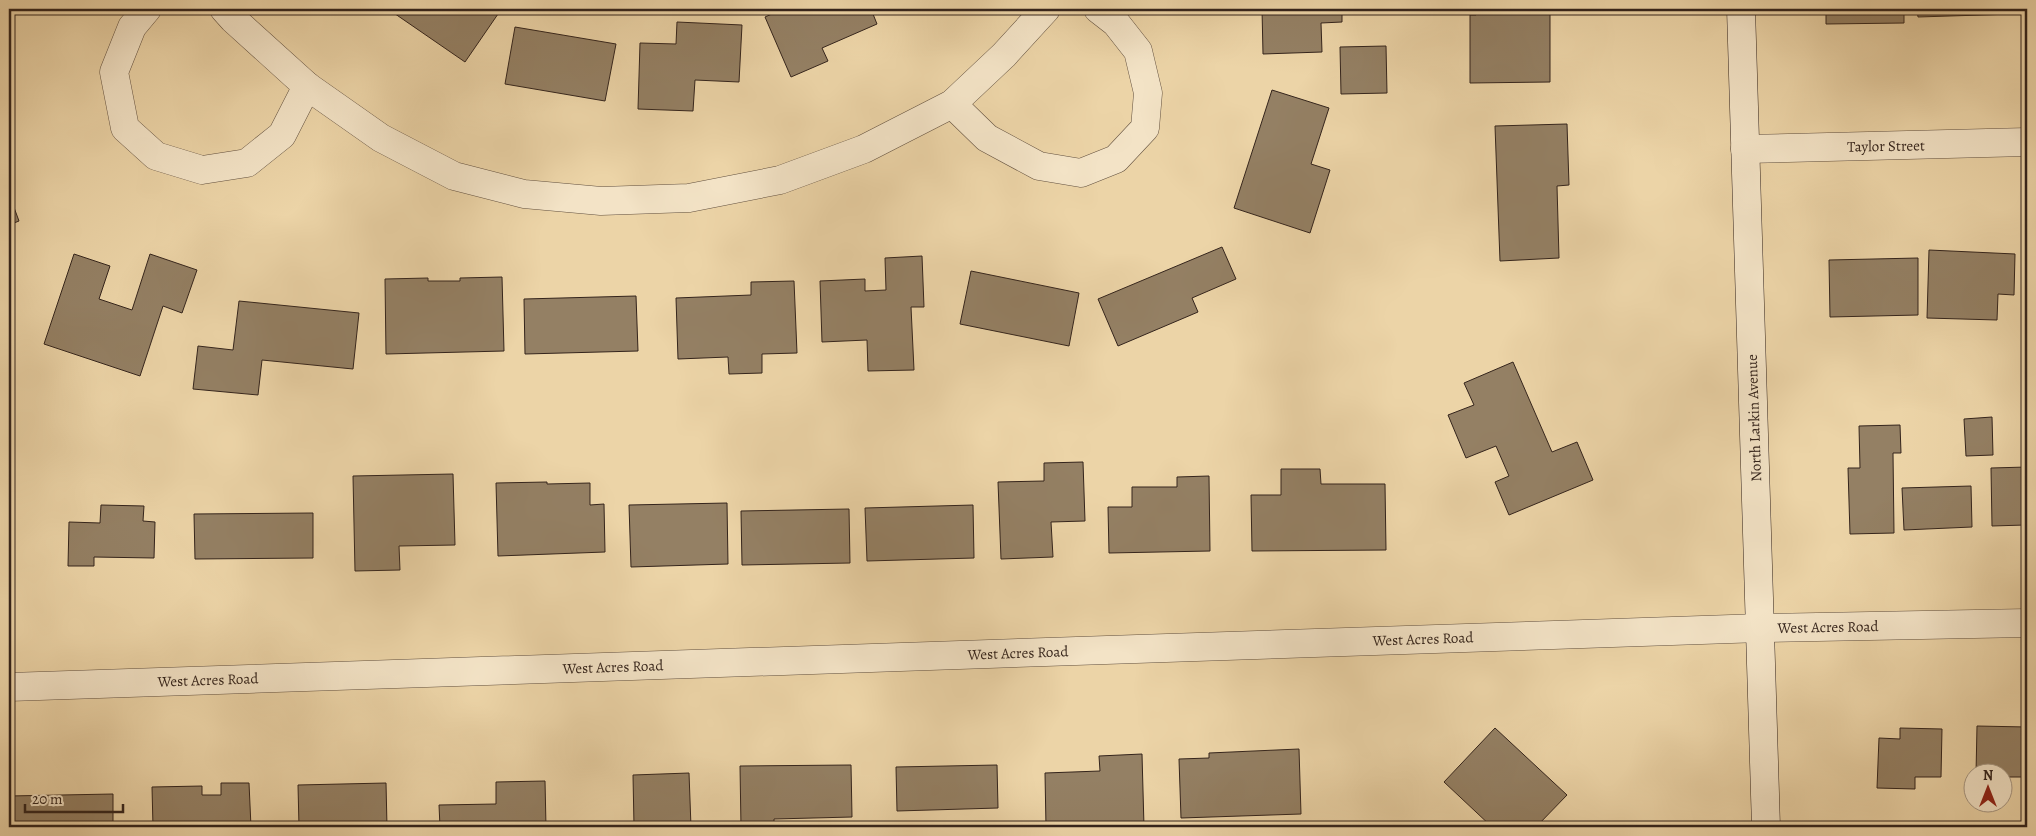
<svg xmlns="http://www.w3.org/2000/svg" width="2036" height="836" viewBox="0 0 2036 836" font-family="Alegreya,serif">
	<rect width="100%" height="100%" fill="#ecd4a7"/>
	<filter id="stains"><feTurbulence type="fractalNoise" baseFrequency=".004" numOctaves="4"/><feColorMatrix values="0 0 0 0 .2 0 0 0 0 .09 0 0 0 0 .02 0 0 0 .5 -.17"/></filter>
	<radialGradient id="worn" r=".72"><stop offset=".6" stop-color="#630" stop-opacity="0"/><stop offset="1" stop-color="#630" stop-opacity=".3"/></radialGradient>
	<g fill="#948064" stroke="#34241c">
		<path d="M388,9H490L498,14L465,62Z"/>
		<path d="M783,9H871L877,24L822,48L828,61L791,77L765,17Z"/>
		<path d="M1262,9H1342V22L1321,23L1322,52L1263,54Z"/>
		<path d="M1476,9H1550V82L1470,83V15H1476Z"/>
		<path d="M1826,9H1904V23L1826,24Z"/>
		<path d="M1917,9H2013V14L1918,17Z"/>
		<path d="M677,22L742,25L739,82L695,80L693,111L638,109L640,43L676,44Z"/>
		<path d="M515,27L616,44L605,101L505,84Z"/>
		<path d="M1386,46L1387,93L1341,94L1340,47Z"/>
		<path d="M1272,90L1329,108L1311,164L1330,170L1310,233L1234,208Z"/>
		<path d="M9,97L14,111L9,113Z"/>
		<path d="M1567,124L1569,185L1557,186L1559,258L1500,261L1495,126Z"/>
		<path d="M9,194L19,221L9,225Z"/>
		<path d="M1222,247L1236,279L1192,298L1198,312L1118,346L1098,299Z"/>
		<path d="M1929,250L2015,254L2014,295L1998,294L1997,320L1927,318Z"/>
		<path d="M2024,251H2027V338H2026Z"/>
		<path d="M74,254L110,266L99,299L132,310L150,254L197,270L182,313L163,306L140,376L44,344Z"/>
		<path d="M922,256L924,307H911L914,370L868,371L867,340L822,342L820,281L865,279V291L886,290L885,258Z"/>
		<path d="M1918,258V315L1830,317L1829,260Z"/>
		<path d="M971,271L1079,293L1069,346L960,324Z"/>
		<path d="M502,277L504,351L386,354L385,279L428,278V281H460V278Z"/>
		<path d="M794,281L797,353L762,354V373L729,374L728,357L678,359L676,298L751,295V282Z"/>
		<path d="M636,296L638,351L525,354L524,299Z"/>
		<path d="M239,301L359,313L353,369L262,360L258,395L193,389L198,346L233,350Z"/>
		<path d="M1513,362L1552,452L1577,442L1593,480L1509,515L1495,482L1509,476L1496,446L1466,458L1448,415L1474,405L1464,383Z"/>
		<path d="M1992,417L1993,455L1966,456L1964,419Z"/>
		<path d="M1900,425L1901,453H1893L1894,533L1850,534L1848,468H1860L1859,426Z"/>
		<path d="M1083,462L1085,521L1051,522L1053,557L1001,559L998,482L1044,481V463Z"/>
		<path d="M2027,467V515H2024L2025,525L1992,526L1991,468Z"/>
		<path d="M1281,469H1320L1321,484H1385L1386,550L1252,551L1251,495H1281Z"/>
		<path d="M453,474L455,545L399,546L400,570L355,571L353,476Z"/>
		<path d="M1209,476L1210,551L1109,553L1108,507H1132V487H1177V477Z"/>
		<path d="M547,482V484L590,483V505L604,504L605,552L498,556L496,483Z"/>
		<path d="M1971,486L1972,527L1904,530L1902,488Z"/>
		<path d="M9,493H10L12,573H9Z"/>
		<path d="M727,503L728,564L631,567L629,505Z"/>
		<path d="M101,505L144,506L143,521L155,522L154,558L94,557V566H68L69,522L100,523Z"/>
		<path d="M973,505L974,558L867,561L865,508Z"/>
		<path d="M849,509L850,563L742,565L741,511Z"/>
		<path d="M313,513V558L195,559L194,514Z"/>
		<path d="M1977,726L2027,727V777H2004V774H1976Z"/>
		<path d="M1495,728L1567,795L1536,827H1492L1444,782Z"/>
		<path d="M1900,728L1942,729L1941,777H1915V789L1877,788L1879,738L1900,739Z"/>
		<path d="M1299,749L1301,814L1181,818L1179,759L1209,758V753Z"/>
		<path d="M1142,754L1144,827H1046L1045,773L1100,771L1099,756Z"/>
		<path d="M851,765L852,817L774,819V827H741L740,766Z"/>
		<path d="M997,765L998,808L897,811L896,767Z"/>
		<path d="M689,773L691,827H666V825L634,826L633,775Z"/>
		<path d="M545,781L546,827H440L439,805L496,804V782Z"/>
		<path d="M221,783H249L251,827H153L152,787L202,786V795H221Z"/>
		<path d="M386,783L387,827H299L298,785Z"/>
		<path d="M113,794V827H9V796Z"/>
	</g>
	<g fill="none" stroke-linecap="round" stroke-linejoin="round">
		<defs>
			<g id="minor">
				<path d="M147,9L132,27L114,72L125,128L156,156L202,170L247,163L282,135L307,86"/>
				<path d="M224,9L233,19L307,86L381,138L454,176L524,194L601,201L689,198L780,180L864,149L952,104L1004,55L1046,9"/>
				<path d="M952,104L987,138L1039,166L1081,173L1116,159L1145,128L1148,93L1138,51L1116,23L1098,9"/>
				<path d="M1745,149L2027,142"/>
				<path d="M9,687L1761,628L2027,623"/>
			</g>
			<path id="secondary" d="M1741,9L1766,827"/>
		</defs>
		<use href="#minor" stroke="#62503f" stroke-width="29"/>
		<use href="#secondary" stroke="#34241c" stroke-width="29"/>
		<use href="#minor" stroke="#f3e3c6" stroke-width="28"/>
		<use href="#secondary" stroke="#f3e3c6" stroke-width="28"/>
	</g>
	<g text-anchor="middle" stroke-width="4.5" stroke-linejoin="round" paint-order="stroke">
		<g font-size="15" fill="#34241c" stroke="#f3e3c6">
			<text transform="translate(1886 146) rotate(-1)" y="5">Taylor Street</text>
			<text transform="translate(1754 418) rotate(-92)" y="5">North Larkin Avenue</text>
			<text transform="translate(1828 627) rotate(-1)" y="5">West Acres Road</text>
			<text transform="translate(1423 639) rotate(-2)" y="5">West Acres Road</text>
			<text transform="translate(1018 653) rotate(-2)" y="5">West Acres Road</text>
			<text transform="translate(613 667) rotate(-2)" y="5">West Acres Road</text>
			<text transform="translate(208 680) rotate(-2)" y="5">West Acres Road</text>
		</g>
	</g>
	<rect width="2036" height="836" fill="none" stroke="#ecd4a7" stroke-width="30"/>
	<rect x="10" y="10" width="2016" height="816" fill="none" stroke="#34241c" stroke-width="2.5"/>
	<rect x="15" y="15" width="2006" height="806" fill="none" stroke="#34241c"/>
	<g transform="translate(1988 788)"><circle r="24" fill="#f3e3c6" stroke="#a79782"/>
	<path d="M0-4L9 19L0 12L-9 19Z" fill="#8f2418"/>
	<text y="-8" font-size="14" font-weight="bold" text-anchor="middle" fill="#34241c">N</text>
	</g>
	<path d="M25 804v8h98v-8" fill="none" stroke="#34241c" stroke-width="2.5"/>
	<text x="32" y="804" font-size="15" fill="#34241c" stroke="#f3e3c6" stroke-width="4" paint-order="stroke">20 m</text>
	<rect width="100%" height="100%" filter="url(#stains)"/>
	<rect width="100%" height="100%" fill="url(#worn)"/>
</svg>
